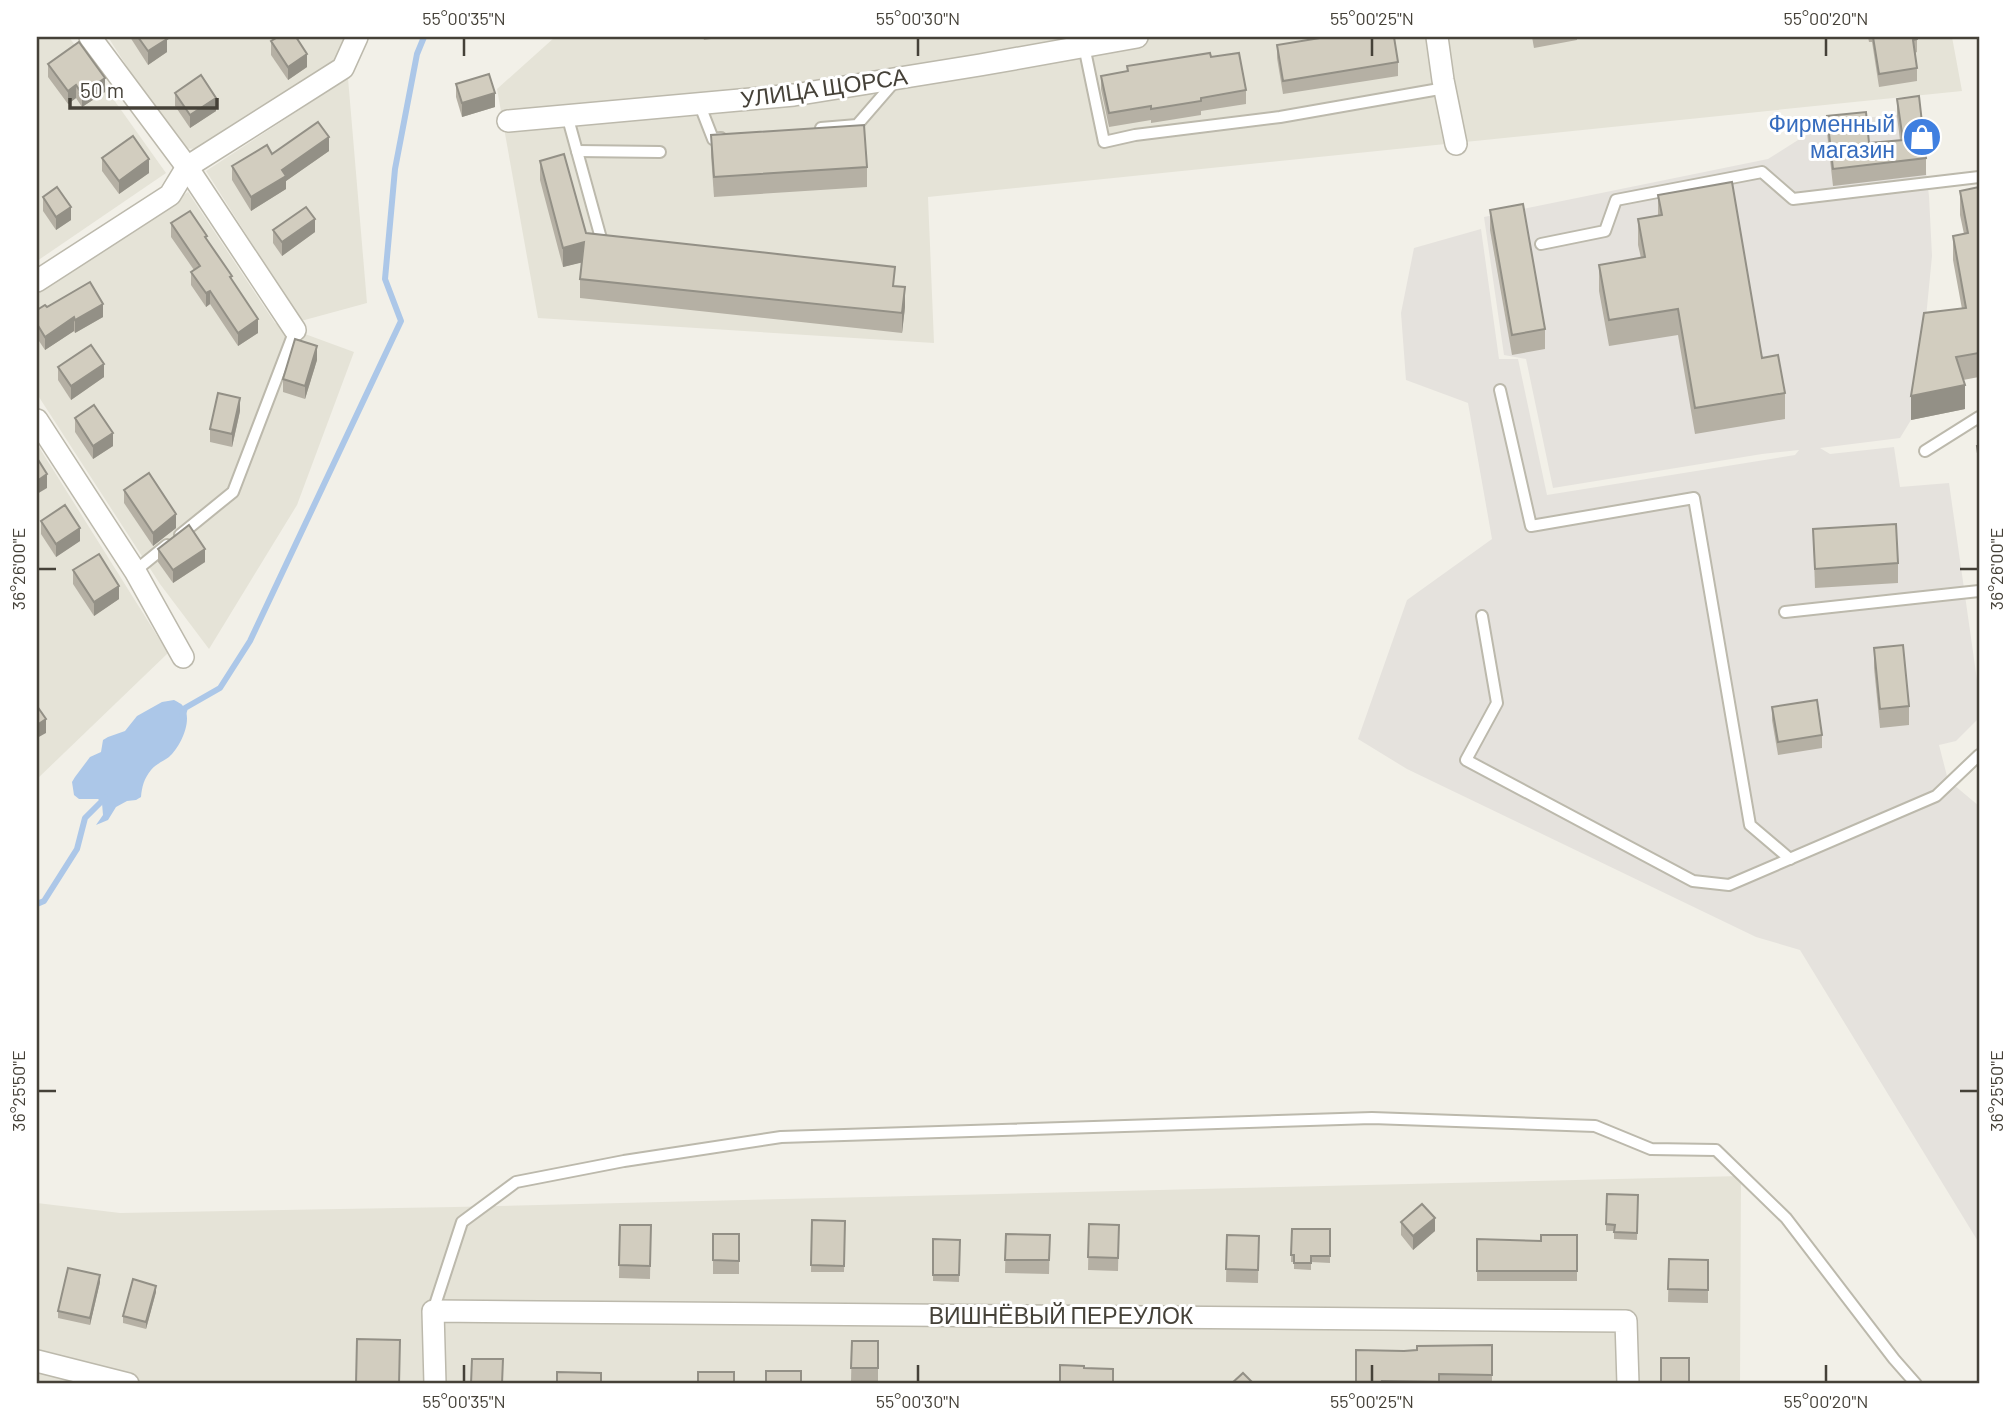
<svg xmlns="http://www.w3.org/2000/svg" width="2016" height="1421" viewBox="0 0 2016 1421" font-family="Barlow,sans-serif">
	<rect width="100%" height="100%" fill="#f2f0e8"/>
	<g fill="#e5e3d7">
		<path d="M37,37H69L166,173L37,261Z"/>
		<path d="M108,37H347L335,65L197,149L179,148Z"/>
		<path d="M555,37H1952L1962,91L928,197L934,343L538,318L497,89Z"/>
		<path d="M348,78L367,303L301,321L206,171Z"/>
		<path d="M188,192L275,323L354,352L297,505L209,649L160,584L37,394V294Z"/>
		<path d="M37,444L168,653L37,779Z"/>
		<path d="M1741,1176L1740,1384H37V1203L120,1213L455,1207Z"/>
	</g>
	<path fill="#e5e2dd" d="M1919,113L1929,196L1932,256L1924,338L1911,420L1900,438L1820,448L1830,454L1894,447L1900,487L1949,483L1979,694V718L1956,741L1939,745L1948,780L1979,806V1243L1800,950L1756,937L1407,769L1358,739L1407,600L1492,539L1468,403L1406,380L1401,313L1414,248L1481,229L1499,359H1518L1547,495L1795,455L1799,450L1762,454L1553,488L1526,359L1504,355L1484,217L1768,159L1828,121Z"/>
	<path fill="#acc7e8" d="M174,700C177,702 181,703 183,706C194,719 180,748 169,757C162,762 156,764 151,770C144,779 142,786 141,797L136,800L127,801L116,807L108,820L96,825L103,815L102,803L98,799H79L74,795L72,782L75,777L90,757L101,752L103,740L108,737L125,731L137,716L162,702Z"/>
	<g fill="none" stroke-linecap="round" stroke-linejoin="round">
		<g stroke="#acc7e8" stroke-width="6">
			<path d="M182,717L185,708L220,688L250,641L401,321L385,279L395,169L417,54L424,37"/>
			<path d="M37,904L44,901L77,849L85,818L105,798"/>
		</g>
		<defs>
			<g id="service">
				<path d="M1084,46L1104,142L1135,135L1280,117L1445,88"/>
				<path d="M699,103L713,139L721,138"/>
				<path d="M567,115L602,242H608"/>
				<path d="M821,128L857,125L896,80"/>
				<path d="M577,151L660,152"/>
				<path d="M1541,244L1605,231L1616,200L1762,172L1793,199L1979,177"/>
				<path d="M1500,390L1531,526L1694,498L1750,825L1790,859"/>
				<path d="M1925,451L1979,417"/>
				<path d="M180,535L233,492L295,330"/>
				<path d="M135,571L167,545"/>
				<path d="M1785,612L1979,591"/>
				<path d="M1482,616L1497,703L1466,760L1693,881L1729,885L1936,796L1979,755"/>
				<path d="M433,1311L462,1222L516,1182L624,1161L781,1137L1372,1118L1595,1126L1651,1149L1716,1150L1786,1218L1894,1359L1916,1384"/>
			</g>
			<g id="minor">
				<path d="M90,37L187,167L295,330"/>
				<path d="M1437,37L1443,80L1456,144"/>
				<path d="M508,121L794,95L980,65L1137,37"/>
				<path d="M37,281L170,195L187,167L343,68L357,37"/>
				<path d="M37,420L135,571L183,657"/>
				<path d="M37,1361L128,1384"/>
				<path d="M435,1384L433,1311L1626,1321L1628,1384"/>
			</g>
		</defs>
		<use href="#service" stroke="#bcb9ac" stroke-width="14"/>
		<use href="#minor" stroke="#bcb9ac" stroke-width="24"/>
		<use href="#service" stroke="#fff" stroke-width="10"/>
		<use href="#minor" stroke="#fff" stroke-width="21"/>
	</g>
	<g fill="#b5b0a4">
		<path d="M130,37H165L167,52L148,65Z"/>
		<path d="M703,37H725L704,40Z"/>
		<path d="M736,37H752L736,39Z"/>
		<path d="M1532,37H1577V40L1534,48Z"/>
		<path d="M1868,37H1917V52L1915,53L1917,68V81L1879,87L1872,42H1869Z"/>
		<path d="M271,41L307,67L288,80L271,55Z"/>
		<path d="M1277,45L1398,62V76L1283,94L1277,58Z"/>
		<path d="M1211,57L1246,90V104L1201,111V115L1151,123V120L1109,127L1101,89V76L1127,71V66Z"/>
		<path d="M48,64L105,92L82,107L76,98L68,104L48,77Z"/>
		<path d="M456,84L495,107L462,117L456,97Z"/>
		<path d="M175,93L216,111L190,128L175,106Z"/>
		<path d="M1897,99L1926,158V175L1833,186L1827,133V116L1869,143L1900,140L1897,116Z"/>
		<path d="M711,135L867,167V187L714,197L711,155Z"/>
		<path d="M329,151L286,181V189L251,211L232,180V166L272,154Z"/>
		<path d="M102,158L149,173L119,194L102,171Z"/>
		<path d="M540,161L586,233L895,286L905,307L902,333L580,298V279L582,262L563,267L540,180Z"/>
		<path d="M1979,187V377L1963,380L1965,409L1911,420L1962,309L1953,260V236L1964,234L1960,215V191Z"/>
		<path d="M1658,195L1785,393V419L1695,434L1678,335L1609,346L1599,291V265L1641,258L1638,245V219L1658,216Z"/>
		<path d="M43,197L71,220L56,230L43,211Z"/>
		<path d="M1490,210L1545,329V349L1512,355L1490,230Z"/>
		<path d="M171,223L207,239L232,280L258,333L238,346L210,304L206,307L191,285V272L194,270L171,237Z"/>
		<path d="M273,230L315,232L282,256L273,243Z"/>
		<path d="M47,307L103,317L75,333L74,331L45,350L37,338V310Z"/>
		<path d="M317,360L305,399L283,392V379Z"/>
		<path d="M58,367L104,377L71,400L58,380Z"/>
		<path d="M240,411L232,447L210,442V429Z"/>
		<path d="M75,418L113,446L93,459L75,432Z"/>
		<path d="M1977,446H1979V477L1977,463Z"/>
		<path d="M124,490L176,528L153,546L124,503Z"/>
		<path d="M41,521L80,541L56,557L41,534Z"/>
		<path d="M1813,529L1898,563V583L1815,588Z"/>
		<path d="M158,549L205,562L173,583L158,562Z"/>
		<path d="M73,570L119,599L94,616L73,584Z"/>
		<path d="M1874,648L1909,706V725L1880,728L1874,668Z"/>
		<path d="M1772,707L1822,735V748L1778,755L1772,720Z"/>
		<path d="M1638,1195L1637,1240L1614,1239V1231H1606V1224Z"/>
		<path d="M812,1220L845,1221L844,1272H811Z"/>
		<path d="M1401,1222L1435,1231L1413,1250L1401,1235Z"/>
		<path d="M1089,1224L1119,1225L1118,1271L1088,1270Z"/>
		<path d="M620,1225H651L650,1279L619,1278Z"/>
		<path d="M1292,1229H1330V1263L1311,1262V1270L1294,1269V1262H1291Z"/>
		<rect x="713" y="1234" width="26" height="40"/>
		<path d="M1006,1234L1050,1235L1049,1274L1005,1273Z"/>
		<path d="M1227,1235L1259,1236L1258,1283L1226,1282Z"/>
		<path d="M1577,1235V1281H1477V1239L1541,1241Z"/>
		<path d="M933,1239L960,1240L959,1282L933,1281Z"/>
		<path d="M1669,1259L1708,1260V1303L1668,1302Z"/>
		<path d="M100,1282L90,1325L58,1318V1311Z"/>
		<path d="M156,1292L146,1329L123,1323V1316Z"/>
		<path d="M852,1341H878V1381H851Z"/>
		<path d="M1492,1345V1384H1356V1350L1404,1351Z"/>
	</g>
	<g fill="#939086">
		<path d="M167,39V52L148,65V51Z"/>
		<path d="M307,54V67L288,80V67Z"/>
		<path d="M105,78V92L82,107V94Z"/>
		<path d="M76,85V98L68,104V91Z"/>
		<path d="M495,93V107L462,117V103Z"/>
		<path d="M216,98V111L190,128V115Z"/>
		<path d="M329,137V151L286,181V189L251,211V197L282,170Z"/>
		<path d="M149,159V173L119,194V181Z"/>
		<path d="M71,207V220L56,230V217Z"/>
		<path d="M315,219V232L282,256V242Z"/>
		<path d="M584,242V262L563,267V248Z"/>
		<path d="M905,287V307L902,333V313Z"/>
		<path d="M210,291V304L206,307V293Z"/>
		<path d="M103,304V317L75,333V320Z"/>
		<path d="M74,317V331L45,350V337Z"/>
		<path d="M258,319V333L238,346V333Z"/>
		<path d="M317,346V360L305,399V386Z"/>
		<path d="M104,364V377L71,400V386Z"/>
		<path d="M1965,385V409L1911,420V396Z"/>
		<path d="M240,398V411L232,447V434Z"/>
		<path d="M113,433V446L93,459V446Z"/>
		<path d="M47,474V488L37,494V481Z"/>
		<path d="M176,514V528L153,546V533Z"/>
		<path d="M80,528V541L56,557V544Z"/>
		<path d="M205,549V562L173,583V570Z"/>
		<path d="M119,586V599L94,616V602Z"/>
		<path d="M46,719V733L37,738V725Z"/>
		<path d="M1435,1218V1231L1413,1250V1236Z"/>
		<path d="M100,1275V1282L90,1325V1318Z"/>
		<path d="M156,1286V1292L146,1329V1322Z"/>
	</g>
	<g fill="#d2cdbf" stroke="#939086" stroke-width="2">
		<path d="M138,37H165L167,39L148,51Z"/>
		<path d="M278,37H296L307,54L288,67L271,41Z"/>
		<path d="M1326,37H1394L1398,62L1283,81L1277,45Z"/>
		<path d="M1873,37H1917V39L1913,40L1917,68L1879,74Z"/>
		<path d="M79,42L105,78L82,94L76,85L68,91L48,64Z"/>
		<path d="M1210,53L1211,57L1239,53L1246,90L1201,98V101L1151,109V106L1109,113L1101,76L1128,71L1127,66Z"/>
		<path d="M489,74L495,93L462,103L456,84Z"/>
		<path d="M201,75L216,98L190,115L175,93Z"/>
		<path d="M1919,96L1926,158L1833,169L1827,116L1866,112L1869,143L1903,140L1897,99Z"/>
		<path d="M318,122L329,137L282,170L286,176L251,197L232,166L267,145L272,154Z"/>
		<path d="M864,125L867,167L714,177L711,135Z"/>
		<path d="M133,136L149,159L119,181L102,158Z"/>
		<path d="M564,154L586,233L895,267L893,286L905,287L902,313L580,279L584,242L563,248L540,161Z"/>
		<path d="M1732,182L1762,358L1778,355L1785,393L1695,408L1678,309L1609,320L1599,265L1645,257L1638,219L1662,215L1658,195Z"/>
		<path d="M57,187L71,207L56,217L43,197Z"/>
		<path d="M1979,187V353L1956,357L1965,385L1911,396L1924,313L1966,308L1953,236L1968,233L1960,191Z"/>
		<path d="M1523,204L1545,329L1512,335L1490,210Z"/>
		<path d="M306,207L315,219L282,242L273,230Z"/>
		<path d="M190,211L207,236L205,237L232,276L230,277L258,319L238,333L210,291L206,293L191,272L200,266L171,223Z"/>
		<path d="M90,282L103,304L75,320L74,317L45,337L37,324V310L45,305L47,307Z"/>
		<path d="M295,339L317,346L305,386L283,379Z"/>
		<path d="M91,345L104,364L71,386L58,367Z"/>
		<path d="M218,393L240,398L232,434L210,429Z"/>
		<path d="M94,405L113,433L93,446L75,418Z"/>
		<path d="M1977,446H1979V461Z"/>
		<path d="M37,458L47,474L37,481Z"/>
		<path d="M149,473L176,514L153,533L124,490Z"/>
		<path d="M65,505L80,528L56,544L41,521Z"/>
		<path d="M1896,524L1898,563L1815,569L1813,529Z"/>
		<path d="M189,525L205,549L173,570L158,549Z"/>
		<path d="M99,554L119,586L94,602L73,570Z"/>
		<path d="M1903,645L1909,706L1880,709L1874,648Z"/>
		<path d="M1817,700L1822,735L1778,742L1772,707Z"/>
		<path d="M37,706L46,719L37,725Z"/>
		<path d="M1607,1194L1638,1195L1637,1233L1614,1232L1615,1225L1606,1224Z"/>
		<path d="M1422,1204L1435,1218L1413,1236L1401,1222Z"/>
		<path d="M812,1220L845,1221L844,1266L811,1265Z"/>
		<path d="M1089,1224L1119,1225L1118,1258L1088,1257Z"/>
		<path d="M620,1225H651L650,1266L619,1265Z"/>
		<path d="M1292,1229H1330V1256H1311V1263H1294V1255H1291Z"/>
		<path d="M713,1234H739V1261L713,1260Z"/>
		<path d="M1006,1234L1050,1235L1049,1260H1005Z"/>
		<path d="M1227,1235L1259,1236L1258,1270L1226,1269Z"/>
		<path d="M1541,1235H1577V1271H1477V1239L1541,1241Z"/>
		<path d="M933,1239L960,1240L959,1275H933Z"/>
		<path d="M1669,1259L1708,1260V1290L1668,1289Z"/>
		<path d="M68,1268L100,1275L90,1318L58,1311Z"/>
		<path d="M133,1279L156,1286L146,1322L123,1316Z"/>
		<path d="M357,1339L400,1340L399,1384H356Z"/>
		<path d="M852,1341H878V1368H851Z"/>
		<path d="M1492,1345V1375L1439,1374V1382L1382,1381V1383L1356,1382V1350L1404,1351L1417,1350V1346Z"/>
		<rect x="1661" y="1358" width="28" height="26"/>
		<path d="M472,1359H503L502,1384H471Z"/>
		<path d="M1060,1365L1084,1366V1368L1113,1369V1384H1060Z"/>
		<rect x="766" y="1371" width="35" height="13"/>
		<path d="M557,1372L601,1373V1384H557Z"/>
		<path d="M698,1372H734V1384H661V1382L698,1383Z"/>
		<path d="M1243,1373L1254,1384H1231Z"/>
	</g>
	<path fill="none" stroke="#454138" stroke-width="2.5" d="M464,38V56M918,38V56M1372,38V56M1826,38V56M38,569H56M1960,569H1978M38,1091H56M1960,1091H1978M464,1365V1382M918,1365V1382M1372,1365V1382M1826,1365V1382"/>
	<defs>
		<symbol id="shop-disc" viewBox="-11 -11 22 22"><circle r="9.5" fill="#3f7fe0" stroke="#fff"/><path d="M-5-2.5h2.3a2.7 3.5 0 0 1 5.4 0H5L5.5 6h-11ZM-1.5-2.5h3a1.5 2.3 0 0 0-3 0Z" fill="#fff"/></symbol>
	</defs>
	<g fill-rule="evenodd">
		<use href="#shop-disc" x="1900" y="115" width="44" height="44"/>
	</g>
	<g text-anchor="middle" stroke-width="6" stroke-linejoin="round" paint-order="stroke">
		<g font-size="23" fill="#454138" stroke="#fff">
			<text transform="translate(824 88) rotate(-8)" y="8">УЛИЦА ЩОРСА</text>
			<text x="1061" y="1324">ВИШНЁВЫЙ ПЕРЕУЛОК</text>
		</g>
		<g font-size="23" fill="#366cbe" stroke="#fff" text-anchor="end">
			<text x="1895" y="132">Фирменный<tspan x="1895" dy="26">магазин</tspan></text>
		</g>
	</g>
	<rect width="2016" height="1421" fill="none" stroke="#ffffff" stroke-width="77"/>
	<path d="M70 98v10h147v-10" fill="none" stroke="#454138" stroke-width="3.5"/>
	<text x="80" y="98" font-size="21" fill="#454138" stroke="#ffffff" stroke-width="5" paint-order="stroke">50 m</text>
	<rect x="38" y="38" width="1940" height="1344" fill="none" stroke="#454138" stroke-width="2.5"/>
	<g font-size="18" text-anchor="middle" fill="#454138">
		<text x="464" y="25">55°00'35"N</text>
		<text x="918" y="25">55°00'30"N</text>
		<text x="1372" y="25">55°00'25"N</text>
		<text x="1826" y="25">55°00'20"N</text>
		<text transform="translate(1997 569) rotate(-90)" y="6">36°26'00"E</text>
		<text transform="translate(19 569) rotate(-90)" y="6">36°26'00"E</text>
		<text transform="translate(1997 1091) rotate(-90)" y="6">36°25'50"E</text>
		<text transform="translate(19 1091) rotate(-90)" y="6">36°25'50"E</text>
		<text x="464" y="1408">55°00'35"N</text>
		<text x="918" y="1408">55°00'30"N</text>
		<text x="1372" y="1408">55°00'25"N</text>
		<text x="1826" y="1408">55°00'20"N</text>
	</g>
</svg>
